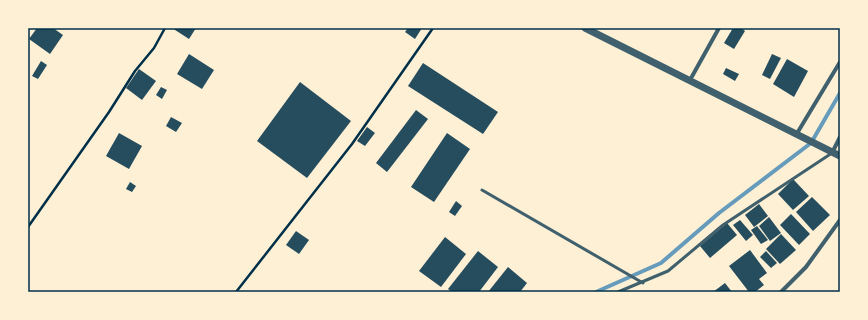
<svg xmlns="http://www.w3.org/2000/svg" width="868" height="320" viewBox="0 0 868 320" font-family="Ubuntu,sans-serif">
	<rect width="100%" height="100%" fill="#fdf0d5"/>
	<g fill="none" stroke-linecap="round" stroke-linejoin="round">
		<path stroke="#669bbc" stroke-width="4" d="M596,292L661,263L719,213L811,143L840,93"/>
	</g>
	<g fill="#264d5e">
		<path d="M37,28H53L63,35L50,54L29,39Z"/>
		<path d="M172,28H196L189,39Z"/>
		<path d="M408,28H422L415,39L405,32Z"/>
		<path d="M733,28H741L745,31L734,49L724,43Z"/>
		<path d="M189,54L214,70L202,89L177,74Z"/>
		<path d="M772,54L781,58L770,79L762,75Z"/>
		<path d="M787,59L808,71L794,97L773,84Z"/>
		<path d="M41,61L47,65L38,79L32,76Z"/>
		<path d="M423,63L498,112L483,134L408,86Z"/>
		<path d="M726,68L739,74L735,81L723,74Z"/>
		<path d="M139,69L156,81L142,100L126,88Z"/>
		<path d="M300,82L351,121L307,178L257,141Z"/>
		<path d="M161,87L167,90L162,99L156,95Z"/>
		<path d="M416,110L428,119L387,172L376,163Z"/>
		<path d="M171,117L182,123L176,132L166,126Z"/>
		<path d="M367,127L375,133L365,146L357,141Z"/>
		<path d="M119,133L142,146L129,169L106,156Z"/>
		<path d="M447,133L470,149L434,202L411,187Z"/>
		<path d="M793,179L809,196L793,210L778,194Z"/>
		<path d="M130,182L136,186L132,192L126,189Z"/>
		<path d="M812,197L830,215L813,231L796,212Z"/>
		<path d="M456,201L462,206L455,216L449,212Z"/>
		<path d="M759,204L768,216L754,227L745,215Z"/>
		<path d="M791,214L810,234L799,245L780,225Z"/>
		<path d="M769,217L781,233L770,241L759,226Z"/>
		<path d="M740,220L753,235L746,241L733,225Z"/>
		<path d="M727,223L737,235L710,258L700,246Z"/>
		<path d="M757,226L768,240L761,244L751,230Z"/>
		<path d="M296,231L309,240L299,254L286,245Z"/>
		<path d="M781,234L796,250L780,264L766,249Z"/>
		<path d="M445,237L466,254L441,287L419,271Z"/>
		<path d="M750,250L767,273L759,279L764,285L755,292H749L729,266Z"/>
		<path d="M478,251L498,267L479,292H452L448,289Z"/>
		<path d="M766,251L777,263L771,268L760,257Z"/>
		<path d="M508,267L527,283L520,292H488Z"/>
		<path d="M725,283L732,292H713Z"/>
	</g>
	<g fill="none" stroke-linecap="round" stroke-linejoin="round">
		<g stroke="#003049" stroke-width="2.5">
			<path d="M28,227L109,112L135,71L154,48L165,28"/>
			<path d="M236,292L352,144L433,28"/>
		</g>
		<g stroke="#3f606c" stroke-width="3">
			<path d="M482,190L643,283"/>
			<path d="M618,292L668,271L723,225L832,153"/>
		</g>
		<g stroke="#3f606c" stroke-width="4">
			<path d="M690,80L719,28"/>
			<path d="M796,135L840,62"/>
			<path d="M832,153L840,137"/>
			<path d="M781,292L806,267L840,220"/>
		</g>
		<path stroke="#3f606c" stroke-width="7" d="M585,28L840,156"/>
	</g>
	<rect width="868" height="320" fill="none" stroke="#fdf0d5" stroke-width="58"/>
	<rect x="29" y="29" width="810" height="262" fill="none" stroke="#003049" stroke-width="1.5"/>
</svg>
